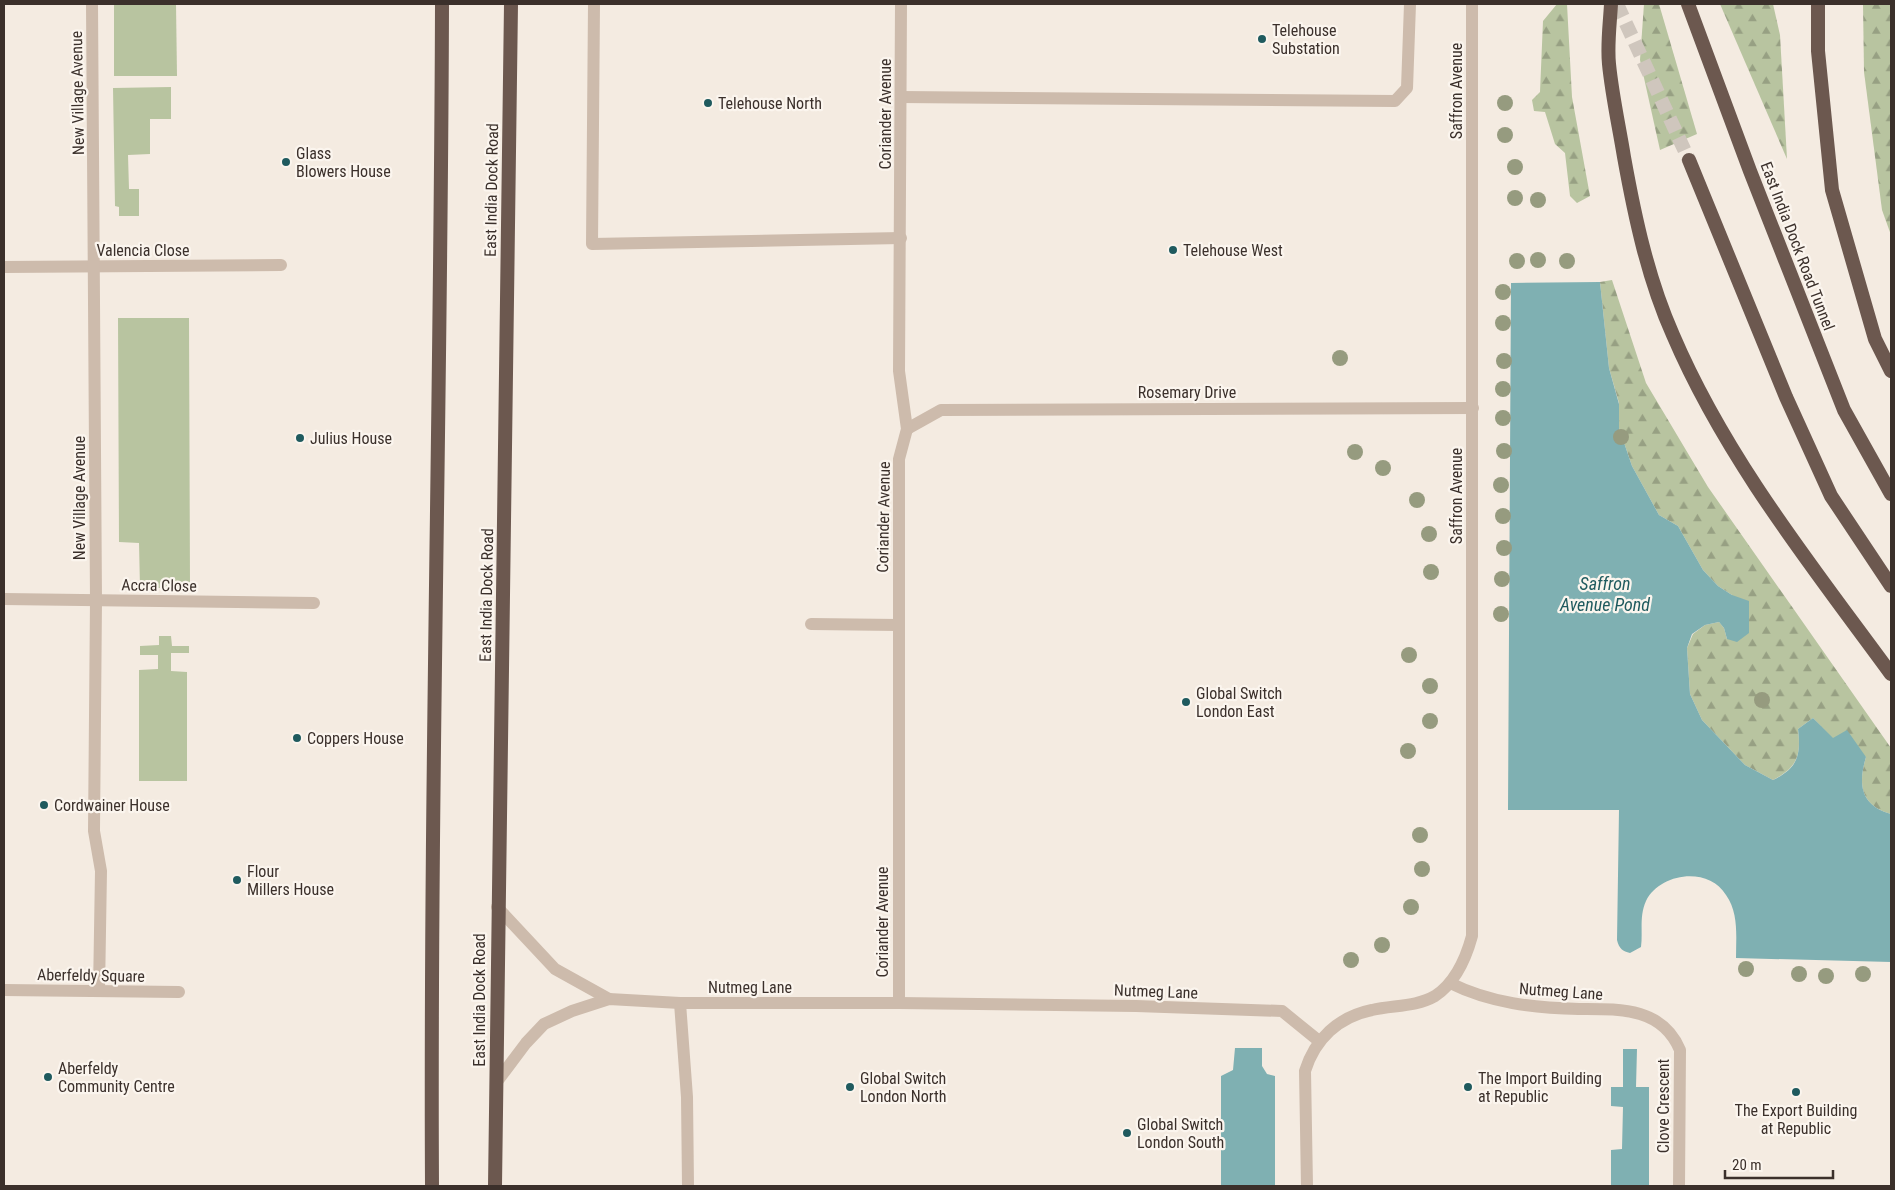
<svg xmlns="http://www.w3.org/2000/svg" width="1895" height="1190" viewBox="0 0 1895 1190" font-family="'Roboto Condensed',sans-serif">
	<defs>
		<pattern id="forest-firs" width="22" height="20" patternUnits="userSpaceOnUse" patternTransform="scale(1.25)"><rect width="22" height="20" fill="#b8c4a0"/><path d="M5 1l3.5 6h-7zM16 11l3.5 6h-7z" fill="#97a083"/></pattern>
	</defs>
	<rect width="100%" height="100%" fill="#f4ebe1"/>
	<g fill="#b8c4a0">
		<path d="M114,4H176L177,76H114Z"/>
		<path d="M171,87V119H150V154L128,155L129,189H139V216H119V207L115,206L113,88Z"/>
		<path d="M118,318H189L190,588H140L139,543L119,542Z"/>
		<path d="M159,636H171L172,646H189V653H171V671L187,672V781H139V670L158,669V655H140V646L159,645Z"/>
	</g>
	<g fill="url(#forest-firs)">
		<path d="M1557,4H1567L1572,97L1590,196L1577,203L1570,196L1565,153L1555,144L1545,112L1534,111L1532,100L1540,92L1543,21Z"/>
		<path d="M1644,4H1659L1697,134L1660,150L1640,60Z"/>
		<path d="M1720,4H1773L1780,35L1787,159Z"/>
		<path d="M1863,4H1891V235L1882,210L1864,72Z"/>
		<path d="M1612,280L1646,383L1708,487L1891,748V814C1860,805 1858,784 1866,757L1833,739L1813,718L1798,729C1801,755 1798,767 1773,780L1745,765L1702,720L1690,694L1687,648L1693,634L1705,625L1719,622L1724,628L1727,639L1732,595L1718,586L1703,570L1678,526L1659,515L1632,466L1619,428V403L1609,368L1600,282Z"/>
	</g>
	<g fill="#7fb0b2">
		<path d="M1600,282L1609,368L1619,404V428L1632,466L1659,515L1678,526L1703,570L1718,586L1732,595L1749,601V633L1737,642L1727,639L1724,628L1719,622L1705,625L1692,634L1687,648L1690,694L1702,720L1745,765L1773,780C1798,768 1801,755 1798,729L1813,718L1833,738L1847,730L1866,757C1858,784 1860,805 1891,814V962L1736,958C1736,937 1739,913 1726,895C1708,866 1660,873 1646,901C1639,916 1643,932 1641,947L1630,953C1623,951 1619,949 1617,940L1619,810H1508L1511,283Z"/>
		<path d="M1235,1048H1262V1066L1267,1074L1275,1076V1186H1221V1076L1233,1070Z"/>
		<path d="M1623,1049H1637L1636,1087H1649V1186H1611V1150L1622,1149L1623,1107L1611,1106V1087H1623Z"/>
	</g>
	<g fill="none" stroke-linecap="round" stroke-linejoin="round">
		<path stroke="#cfc6bd" stroke-width="14" stroke-dasharray="14 7" stroke-linecap="butt" d="M1617,4L1689,160"/>
		<g stroke="#cdbbac" stroke-width="12">
			<path d="M594,4L592,244L901,238"/>
			<path d="M901,97L1395,101L1407,88L1410,4"/>
			<path d="M4,267L281,265"/>
			<path d="M4,599L314,603"/>
			<path d="M811,624L898,625"/>
			<path d="M1450,983C1490,1003 1534,1008 1579,1009"/>
			<path d="M680,1003L687,1097L688,1186"/>
		</g>
		<g stroke="#cdbbac" stroke-width="12">
			<path d="M92,4L96,600L94,831L101,871L99,991"/>
			<path d="M4,990L179,992"/>
			<path d="M1579,1009C1619,1009 1662,1007 1680,1050L1679,1186"/>
		</g>
		<g stroke="#cdbbac" stroke-width="12">
			<path d="M907,429L941,410L1473,408"/>
			<path d="M497,907L555,969L609,999"/>
			<path d="M899,1003V459L907,429L899,371L901,4"/>
			<path d="M496,1083L526,1043L544,1024L572,1011L609,999L680,1003H899L1136,1006L1282,1011L1319,1041"/>
			<path d="M1307,1186L1305,1071C1315,1039 1338,1017 1372,1010C1393,1005 1416,1007 1435,996C1455,983 1466,958 1472,936V4"/>
		</g>
		<g stroke="#6c584f" stroke-width="14">
			<path d="M1611,4C1610,23 1607,45 1609,64C1612,95 1619,126 1624,157C1635,218 1648,279 1673,335C1726,459 1812,566 1891,674"/>
			<path d="M1688,4L1750,171L1844,410L1891,494"/>
			<path d="M1818,4V51L1832,190L1875,339L1891,371"/>
			<path d="M1689,160L1786,397L1831,496L1891,586"/>
			<path d="M432,1186C430,792 441,398 442,4"/>
			<path d="M495,1186L511,4"/>
		</g>
	</g>
	<g fill="#969b7f">
		<circle cx="1505" cy="103" r="8"/>
		<circle cx="1505" cy="135" r="8"/>
		<circle cx="1515" cy="167" r="8"/>
		<circle cx="1515" cy="198" r="8"/>
		<circle cx="1538" cy="200" r="8"/>
		<circle cx="1538" cy="260" r="8"/>
		<circle cx="1517" cy="261" r="8"/>
		<circle cx="1567" cy="261" r="8"/>
		<circle cx="1503" cy="292" r="8"/>
		<circle cx="1503" cy="323" r="8"/>
		<circle cx="1340" cy="358" r="8"/>
		<circle cx="1504" cy="361" r="8"/>
		<circle cx="1503" cy="389" r="8"/>
		<circle cx="1503" cy="418" r="8"/>
		<circle cx="1621" cy="437" r="8"/>
		<circle cx="1504" cy="451" r="8"/>
		<circle cx="1355" cy="452" r="8"/>
		<circle cx="1383" cy="468" r="8"/>
		<circle cx="1501" cy="485" r="8"/>
		<circle cx="1417" cy="500" r="8"/>
		<circle cx="1503" cy="516" r="8"/>
		<circle cx="1429" cy="534" r="8"/>
		<circle cx="1504" cy="548" r="8"/>
		<circle cx="1431" cy="572" r="8"/>
		<circle cx="1502" cy="579" r="8"/>
		<circle cx="1501" cy="614" r="8"/>
		<circle cx="1409" cy="655" r="8"/>
		<circle cx="1430" cy="686" r="8"/>
		<circle cx="1762" cy="700" r="8"/>
		<circle cx="1430" cy="721" r="8"/>
		<circle cx="1408" cy="751" r="8"/>
		<circle cx="1420" cy="835" r="8"/>
		<circle cx="1422" cy="869" r="8"/>
		<circle cx="1411" cy="907" r="8"/>
		<circle cx="1382" cy="945" r="8"/>
		<circle cx="1351" cy="960" r="8"/>
		<circle cx="1746" cy="969" r="8"/>
		<circle cx="1799" cy="974" r="8"/>
		<circle cx="1863" cy="974" r="8"/>
		<circle cx="1826" cy="976" r="8"/>
	</g>
	<g fill="#1f5a5e" stroke="#fbf5ee" stroke-width="2">
		<circle cx="1262" cy="39" r="5"/>
		<circle cx="708" cy="103" r="5"/>
		<circle cx="286" cy="162" r="5"/>
		<circle cx="1173" cy="250" r="5"/>
		<circle cx="300" cy="438" r="5"/>
		<circle cx="1186" cy="702" r="5"/>
		<circle cx="297" cy="738" r="5"/>
		<circle cx="44" cy="805" r="5"/>
		<circle cx="237" cy="880" r="5"/>
		<circle cx="48" cy="1077" r="5"/>
		<circle cx="850" cy="1087" r="5"/>
		<circle cx="1468" cy="1087" r="5"/>
		<circle cx="1796" cy="1092" r="5"/>
		<circle cx="1127" cy="1133" r="5"/>
	</g>
	<g text-anchor="middle" stroke-width="4.5" stroke-linejoin="round" paint-order="stroke">
		<g font-size="16" fill="#3b302b" stroke="#fbf5ee" text-anchor="start">
			<text x="1272" y="36">Telehouse<tspan x="1272" dy="18">Substation</tspan></text>
			<text x="718" y="109">Telehouse North</text>
			<text x="296" y="159">Glass<tspan x="296" dy="18">Blowers House</tspan></text>
			<text x="1183" y="256">Telehouse West</text>
			<text x="310" y="444">Julius House</text>
			<text x="1196" y="699">Global Switch<tspan x="1196" dy="18">London East</tspan></text>
			<text x="307" y="744">Coppers House</text>
			<text x="54" y="811">Cordwainer House</text>
			<text x="247" y="877">Flour<tspan x="247" dy="18">Millers House</tspan></text>
			<text x="58" y="1074">Aberfeldy<tspan x="58" dy="18">Community Centre</tspan></text>
			<text x="860" y="1084">Global Switch<tspan x="860" dy="18">London North</tspan></text>
			<text x="1478" y="1084">The Import Building<tspan x="1478" dy="18">at Republic</tspan></text>
			<text x="1796" y="1116" text-anchor="middle">The Export Building<tspan x="1796" dy="18">at Republic</tspan></text>
			<text x="1137" y="1130">Global Switch<tspan x="1137" dy="18">London South</tspan></text>
		</g>
		<g font-size="16" fill="#3b302b" stroke="#fbf5ee">
			<text transform="translate(1456 91) rotate(-90)" y="6">Saffron Avenue</text>
			<text transform="translate(77 93) rotate(-91)" y="6">New Village Avenue</text>
			<text transform="translate(885 114) rotate(-90)" y="6">Coriander Avenue</text>
			<text transform="translate(491 190) rotate(-89)" y="6">East India Dock Road</text>
			<text transform="translate(1798 246) rotate(69)" y="6">East India Dock Road Tunnel</text>
			<text x="143" y="256">Valencia Close</text>
			<text x="1187" y="398">Rosemary Drive</text>
			<text transform="translate(1456 496) rotate(-90)" y="6">Saffron Avenue</text>
			<text transform="translate(79 498) rotate(-90)" y="6">New Village Avenue</text>
			<text transform="translate(883 517) rotate(-89)" y="6">Coriander Avenue</text>
			<text transform="translate(159 585) rotate(1)" y="6">Accra Close</text>
			<text transform="translate(486 595) rotate(-89)" y="6">East India Dock Road</text>
			<text transform="translate(882 922) rotate(-90)" y="6">Coriander Avenue</text>
			<text transform="translate(91 975) rotate(1)" y="6">Aberfeldy Square</text>
			<text x="750" y="993">Nutmeg Lane</text>
			<text transform="translate(1156 991) rotate(2)" y="6">Nutmeg Lane</text>
			<text transform="translate(1561 991) rotate(4)" y="6">Nutmeg Lane</text>
			<text transform="translate(479 1000) rotate(-90)" y="6">East India Dock Road</text>
			<text transform="translate(1663 1106) rotate(-90)" y="6">Clove Crescent</text>
		</g>
		<g font-size="18" font-style="italic" fill="#1f5a5e" stroke="#fbf5ee">
			<text x="1605" y="590">Saffron<tspan x="1605" dy="21">Avenue Pond</tspan></text>
		</g>
	</g>
	<rect width="1895" height="1190" fill="none" stroke="#3b302b" stroke-width="10"/>
	<path d="M1725 1170v8h108v-8" fill="none" stroke="#3b302b" stroke-width="2.5"/>
	<text x="1732" y="1170" font-size="15" fill="#3b302b" stroke="#fbf5ee" stroke-width="4" paint-order="stroke">20 m</text>
</svg>
